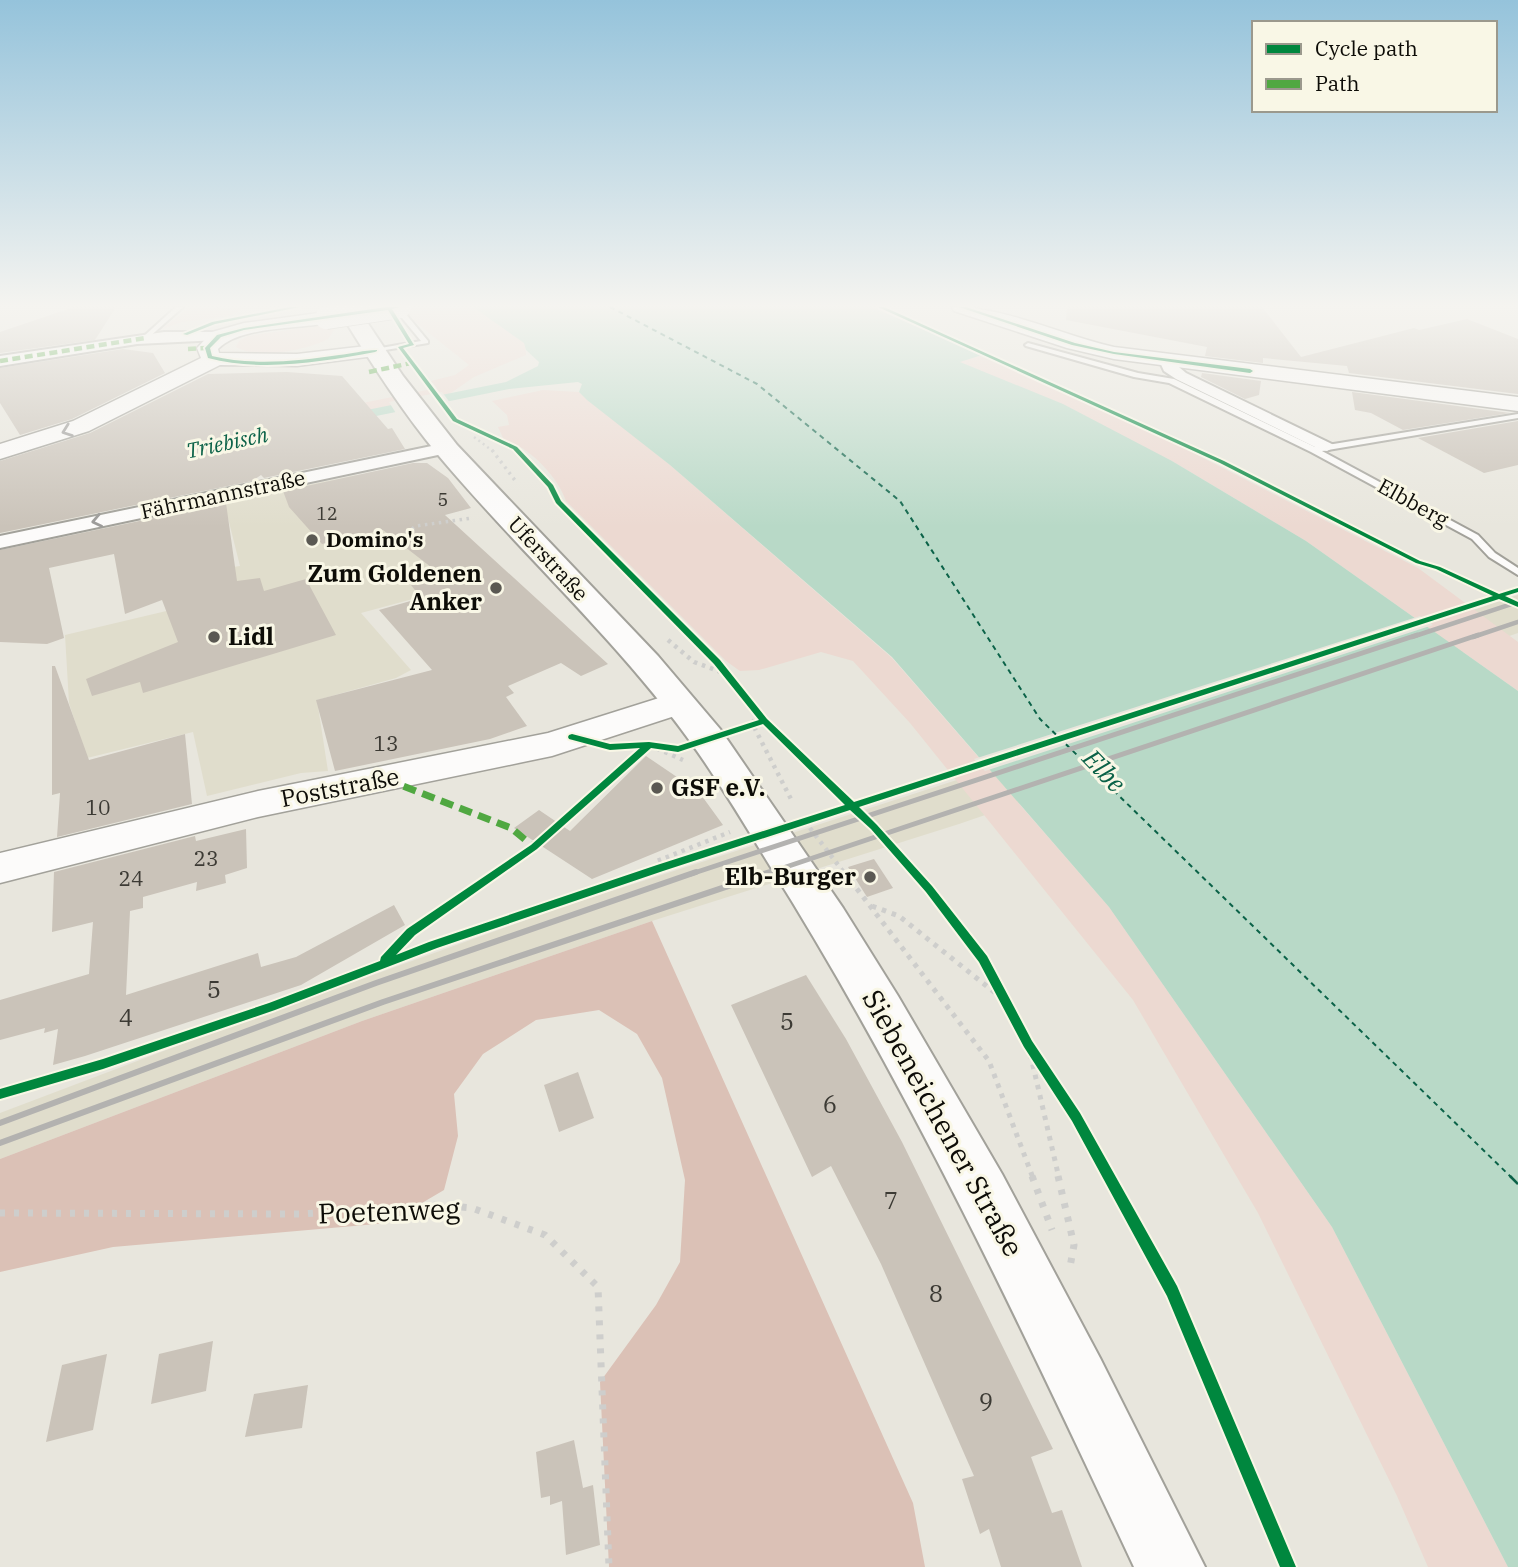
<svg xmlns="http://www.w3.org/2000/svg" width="1518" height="1567" viewBox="0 0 1518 1567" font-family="'IBM Plex Serif',serif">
	<rect width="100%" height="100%" fill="#e8e6dd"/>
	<g fill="#e0ddcc">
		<path d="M356,475L381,530L395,527L450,570L412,584L420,597L361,613L411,670L396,678L317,700L328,771L301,773L207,796L193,732L87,758L69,703L65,635L217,599L227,568L240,566L224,502Z"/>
		<path d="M1518,595V633L959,824L652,921L362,1021L0,1159V1113L198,1038L562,907L1224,694Z"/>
	</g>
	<g fill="#ecd9d1">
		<path d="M190,307H244L230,316L182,322L162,329Z"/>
		<path d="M402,307H473L525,343L526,355L474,377L448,395L0,486L273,421L437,388L431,381L455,375L469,365L409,317Z"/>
		<path d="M330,324L334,330L328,339C307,350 258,360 236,347L239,341L248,336Z"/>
		<path d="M982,355L1164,438L1418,568L1518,642V691L1306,541L1172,461L959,362Z"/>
		<path d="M543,390L579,392L670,465L892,658L1109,907L1332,1227L1508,1567H1428L1397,1496L1258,1213L1133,1000L910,723L853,661L821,652L759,670L740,671L726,661L566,501C558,477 529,446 504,440L498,427L509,425L507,415L492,401Z"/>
	</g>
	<path fill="#dbc1b6" d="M652,921L913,1503L925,1567H609L600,1382L656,1305L680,1262L685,1180L662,1078L637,1034L599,1010L536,1020L483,1054L454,1094L458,1136L444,1190L388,1223L113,1247L0,1272V1159L362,1021Z"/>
	<path fill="#b8d9c7" d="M473,307H872L982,355L960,362L1063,404L1172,461L1306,541L1518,691V1567H1508L1332,1227L1109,907L892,657L670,465L587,400L579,392L582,384L578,382L509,389L327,426L322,419L506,382L538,366L539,362L526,350L524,343Z"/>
	<g fill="#e8e6dd">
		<path d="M442,392L451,404L397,415L389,402Z"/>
		<path d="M1420,616L1433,625L985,771L974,759Z"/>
	</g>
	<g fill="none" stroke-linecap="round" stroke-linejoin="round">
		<path stroke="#0b6248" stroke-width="2" stroke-dasharray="5 4.5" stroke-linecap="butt" d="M610,307L757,384L900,501L1040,719L1512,1178"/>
		<path stroke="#0b6248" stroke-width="2.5" stroke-dasharray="14 11" stroke-linecap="butt" d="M1510,1176L1518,1184"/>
	</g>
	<g fill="#cac3b9">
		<path d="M74,307H116L95,340L0,353V332Z"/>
		<path d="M1067,307H1262L1301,357L1414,328L1419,330L1467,319L1518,339V394L1349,373L1347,366L1263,358V363L1205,356L1207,347L1066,320Z"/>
		<path d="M123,349L153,353L165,373L72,419L20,435L0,403V368Z"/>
		<path d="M287,372L342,376L388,429L392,428L405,449L264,478L261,475L252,481L0,533V461L90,433L208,374Z"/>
		<path d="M1202,373L1261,381L1259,395L1245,399L1201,377Z"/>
		<path d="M1352,392L1510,413L1403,430L1371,413L1355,410Z"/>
		<path d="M1518,421V465L1484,473L1418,438Z"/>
		<path d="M413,463H427L448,478L471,508L445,515L608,664L581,676L561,663L508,686L514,693L506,697L527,726L490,739L335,771L316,700L432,670L379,610L421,598L411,585L440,574L383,530L322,544L289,507L283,491Z"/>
		<path d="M226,503L237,581L260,578L264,591L306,579L336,635L143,693L140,682L92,696L86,679L178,642L162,600L125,614L114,554L49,568L64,638L47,644L0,642V550Z"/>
		<path d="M52,666H55L89,760L185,734L192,804L57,837L60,793L52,795Z"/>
		<path d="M646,756L699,792L723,825L592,879L514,828L539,810L570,831Z"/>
		<path d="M246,829L247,868L225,875L226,883L196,891L197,882L143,897V908L130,911L126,995L258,953L261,967L296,957L394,905L405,925L301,985L85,1056L53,1065L58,1029L44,1033L45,1028L0,1040V1000L89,974L93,922L52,932L54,872L195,836L196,841Z"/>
		<path d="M874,859L893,888L867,897L848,867Z"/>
		<path d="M806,975L846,1039L902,1142L1053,1449L1031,1457L1052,1513L1062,1510L1082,1567H1001L989,1529L980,1534L962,1479L974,1476L881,1264L831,1166L812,1177L731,1005Z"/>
		<path d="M578,1072L594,1118L559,1132L544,1085Z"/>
		<path d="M213,1341L206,1391L151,1404L159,1354Z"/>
		<path d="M107,1354L93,1430L46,1442L62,1365Z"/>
		<path d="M308,1385L302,1428L245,1437L254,1394Z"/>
		<path d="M574,1440L583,1488L593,1485L600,1545L566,1555L562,1501L550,1505V1496L541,1498L536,1452Z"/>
	</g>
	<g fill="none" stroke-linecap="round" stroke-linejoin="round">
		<defs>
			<g id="lane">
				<path d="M176,307H183L147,339H143V337Z"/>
				<path d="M393,307H400L428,341V343L373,352V350L375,349L421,341Z"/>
				<path d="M1028,343L1138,373L1174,379L1315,447L1518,414V418L1322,451L1478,535L1495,553L1518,568V575L1489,557L1472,539L1311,452L1169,383L1134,377L1026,346L1025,345Z"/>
			</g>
			<g id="street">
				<path d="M164,332H219L226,336L219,340L137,344L0,366V356Z"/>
				<path d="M1166,356L1186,373L1336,446L1327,451L1321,450L1176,379L1164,371L1159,360Z"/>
				<path d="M446,443L452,444L455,448L452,452L0,548V536Z"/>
			</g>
			<g id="secondary">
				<path d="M952,307C1007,307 1060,335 1114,347L1518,397V411L1114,359L1067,348L954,311Z"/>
				<path d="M326,312L333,314L336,318L333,322C300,330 241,325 218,349L219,353L297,354L375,345L385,351L382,355L297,366L220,365L89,431L0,459V444L73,421L201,358L197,348L212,332L244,323Z"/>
				<path d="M678,692L690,695L695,703L690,711L552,756L258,817L0,883V853L258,791L548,733Z"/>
			</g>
			<path id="primary" d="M337,307H357L403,376L457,445L658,656L720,729L843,908L898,996L1002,1174L1100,1358L1205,1567H1134C1022,1328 910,1089 770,866C746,827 723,788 697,751C622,644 523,556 439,456C401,410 368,359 337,307Z"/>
		</defs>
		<use href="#lane" stroke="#a2a19a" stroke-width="4"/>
		<use href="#street" stroke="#a2a19a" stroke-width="4"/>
		<use href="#secondary" stroke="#a2a19a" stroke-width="3"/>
		<use href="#primary" stroke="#a2a19a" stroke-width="4"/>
		<g stroke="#cececc" stroke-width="2.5" stroke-dasharray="2 3.5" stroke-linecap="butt">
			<path d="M217,307L230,310"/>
			<path d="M474,437L494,452"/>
		</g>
		<g stroke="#cececc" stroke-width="3.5" stroke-dasharray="2.5 4.5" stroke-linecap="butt">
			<path d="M492,450L517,483"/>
			<path d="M389,545L416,526L472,518"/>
		</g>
		<g stroke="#cececc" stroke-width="4.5" stroke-dasharray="3.5 5" stroke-linecap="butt">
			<path d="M668,640L694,662L726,674"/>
			<path d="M756,711L753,725L793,803"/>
			<path d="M649,745L683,760"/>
			<path d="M810,828L845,874"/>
			<path d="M660,868L657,861L730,832"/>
		</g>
		<g stroke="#cececc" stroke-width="5" stroke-dasharray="4.5 6" stroke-linecap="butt">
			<path d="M844,872L989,1061L1033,1178"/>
			<path d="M872,906L899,916L1004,1000"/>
			<path d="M1028,1044L1059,1178"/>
		</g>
		<g stroke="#cececc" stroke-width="7" stroke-dasharray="5 9" stroke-linecap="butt">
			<path d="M1032,1176L1052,1230"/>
			<path d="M1058,1176L1074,1245L1070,1267"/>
			<path d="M0,1213L300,1214L439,1205L472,1208L545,1235L598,1287L609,1567"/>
		</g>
		<use href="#lane" fill="#fcfbfa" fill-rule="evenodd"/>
		<use href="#street" fill="#fcfbfa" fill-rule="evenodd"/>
		<use href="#secondary" fill="#fcfbfa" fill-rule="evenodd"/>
		<use href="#primary" fill="#fcfbfa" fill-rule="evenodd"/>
		<g stroke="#b3b2b0" stroke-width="4.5">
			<path d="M1412,637L1518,602"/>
			<path d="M1473,637L1518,622"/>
		</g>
		<g stroke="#b3b2b0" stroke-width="5">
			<path d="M691,874L1417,635"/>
			<path d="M765,874L1478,635"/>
		</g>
		<g stroke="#b3b2b0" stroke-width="6">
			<path d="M0,1123L376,983L696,872"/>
			<path d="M0,1143L383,1002L770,872"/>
		</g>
		<defs>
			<path id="secondary-bridge" d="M326,318L400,307"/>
		</defs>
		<use href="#secondary-bridge" stroke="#a2a19a" stroke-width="24" stroke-linecap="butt"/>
		<use href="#secondary-bridge" stroke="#fcfbfa" stroke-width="22"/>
		<g stroke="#50a841" stroke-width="4.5" stroke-dasharray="8 4.5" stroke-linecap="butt">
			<path d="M188,349L207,348"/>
			<path d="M0,361L145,338"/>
			<path d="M369,372L411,363"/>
		</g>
		<path stroke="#50a841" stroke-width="7" stroke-dasharray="13 7" stroke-linecap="butt" d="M385,779L511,828L534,847"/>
		<defs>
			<g id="cycleway">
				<path d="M290,307H300L215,324L187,335L183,334L212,322Z"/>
				<path d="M386,307H400L392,309L414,345L403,348L457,419L517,447L553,485L561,501L720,660L767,719L854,802L1493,596L1436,569L1416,563L1220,463L878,307H884L1224,461L1420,561L1440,567L1499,594L1518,588V592L1505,596L1518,602V607L1499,599L859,807L877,825L932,886L987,956L1032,1041L1080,1113L1177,1286L1296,1567H1280L1167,1296L1072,1121L1024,1047L979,962L926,892L871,829L850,810L663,871L437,948L275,1010L103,1069L0,1099V1089L103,1059L269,1003L380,961L381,957L407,929L531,845L640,748L610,750L569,739L568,737L569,735L572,734L610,744L649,742L678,746L759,720L714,664L556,503L548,487L513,449L453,421L398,347L409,344L388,310L244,330L221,337L210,348L212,356C253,366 298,361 339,355C351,354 364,350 377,350V351L375,352C321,362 262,372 208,358L205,348L217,335L244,328ZM763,724L845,805L657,865L429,942L396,955L415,935L537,849L651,748L678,752Z"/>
				<path d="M959,307H966L1075,343L1114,352L1250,369L1253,371L1250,373L1114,354L1072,345Z"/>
			</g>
		</defs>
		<use href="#cycleway" stroke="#f9f7e6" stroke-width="4"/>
		<use href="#cycleway" fill="#00873e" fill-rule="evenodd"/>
	</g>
	<defs><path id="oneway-chevron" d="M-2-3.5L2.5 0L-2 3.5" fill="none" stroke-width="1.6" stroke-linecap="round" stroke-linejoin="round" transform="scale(1.75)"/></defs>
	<g stroke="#9c9b99">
		<use href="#oneway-chevron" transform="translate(67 431) rotate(160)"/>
		<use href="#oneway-chevron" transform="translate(97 521) rotate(168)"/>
	</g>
	<linearGradient id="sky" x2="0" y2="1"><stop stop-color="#95c3db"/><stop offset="0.58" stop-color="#f5f4f0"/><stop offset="1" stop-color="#f5f4f0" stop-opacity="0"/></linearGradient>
	<rect width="1518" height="527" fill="url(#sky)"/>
	<g fill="#5a5852" stroke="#f9f7e6" stroke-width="2.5">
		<circle cx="312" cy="540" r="7"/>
		<circle cx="496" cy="588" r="7"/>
		<circle cx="214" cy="637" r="7"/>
		<circle cx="657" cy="788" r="7"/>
		<circle cx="870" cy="877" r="7"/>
	</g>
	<g text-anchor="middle" stroke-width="6" stroke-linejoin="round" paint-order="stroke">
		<g font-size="18" fill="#3c3a34">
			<text x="443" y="506">5</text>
			<text x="327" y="520">12</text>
		</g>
		<g font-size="21" font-style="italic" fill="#0b6248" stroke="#f9f7e6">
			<text transform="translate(227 443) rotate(-12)" y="7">Triebisch</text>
		</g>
		<g font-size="21" fill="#0d0c07" stroke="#f9f7e6">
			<text transform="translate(223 495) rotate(-12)" y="7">Fährmannstraße</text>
			<text transform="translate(1413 503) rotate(29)" y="7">Elbberg</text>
			<text transform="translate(548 559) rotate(47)" y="7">Uferstraße</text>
		</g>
		<g font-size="21" font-weight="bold" fill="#0d0c07" stroke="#f9f7e6" text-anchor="start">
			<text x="326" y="547">Domino's</text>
		</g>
		<g font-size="21" fill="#3c3a34">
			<text x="386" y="751">13</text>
			<text x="98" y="815">10</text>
			<text x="206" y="866">23</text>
			<text x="131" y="886">24</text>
		</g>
		<g font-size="24" font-weight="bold" fill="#0d0c07" stroke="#f9f7e6" text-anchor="end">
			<text x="482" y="582">Zum Goldenen<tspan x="482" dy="28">Anker</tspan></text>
			<text x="228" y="645" text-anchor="start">Lidl</text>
			<text x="671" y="796" text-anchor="start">GSF e.V.</text>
			<text x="856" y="885">Elb-Burger</text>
		</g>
		<g font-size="24" fill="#0d0c07" stroke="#f9f7e6">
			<text transform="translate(340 788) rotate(-11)" y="8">Poststraße</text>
		</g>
		<g font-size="24" fill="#3c3a34">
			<text x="214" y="998">5</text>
			<text x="126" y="1026">4</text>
			<text x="787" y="1030">5</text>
			<text x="830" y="1113">6</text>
			<text x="891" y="1209">7</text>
			<text x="936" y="1302">8</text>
			<text x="986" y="1410">9</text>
		</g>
		<g font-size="26" font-style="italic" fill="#0b6248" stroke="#f9f7e6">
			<text transform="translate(1104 771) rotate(46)" y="9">Elbe</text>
		</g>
		<g font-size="28" fill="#0d0c07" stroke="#f9f7e6">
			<text transform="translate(943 1123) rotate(61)" y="10">Siebeneichener Straße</text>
			<text transform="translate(389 1211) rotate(-2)" y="10">Poetenweg</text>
		</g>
	</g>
	<rect x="1252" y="21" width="245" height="91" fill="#f9f7e6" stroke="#9b998d" stroke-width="2"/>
	<rect x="1266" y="44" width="35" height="10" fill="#00873e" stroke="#9b998d" stroke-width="2"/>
	<text x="1315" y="56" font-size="21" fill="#0d0c07">Cycle path</text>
	<rect x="1266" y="79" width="35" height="10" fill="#50a841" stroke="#9b998d" stroke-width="2"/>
	<text x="1315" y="91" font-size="21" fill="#0d0c07">Path</text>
</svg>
